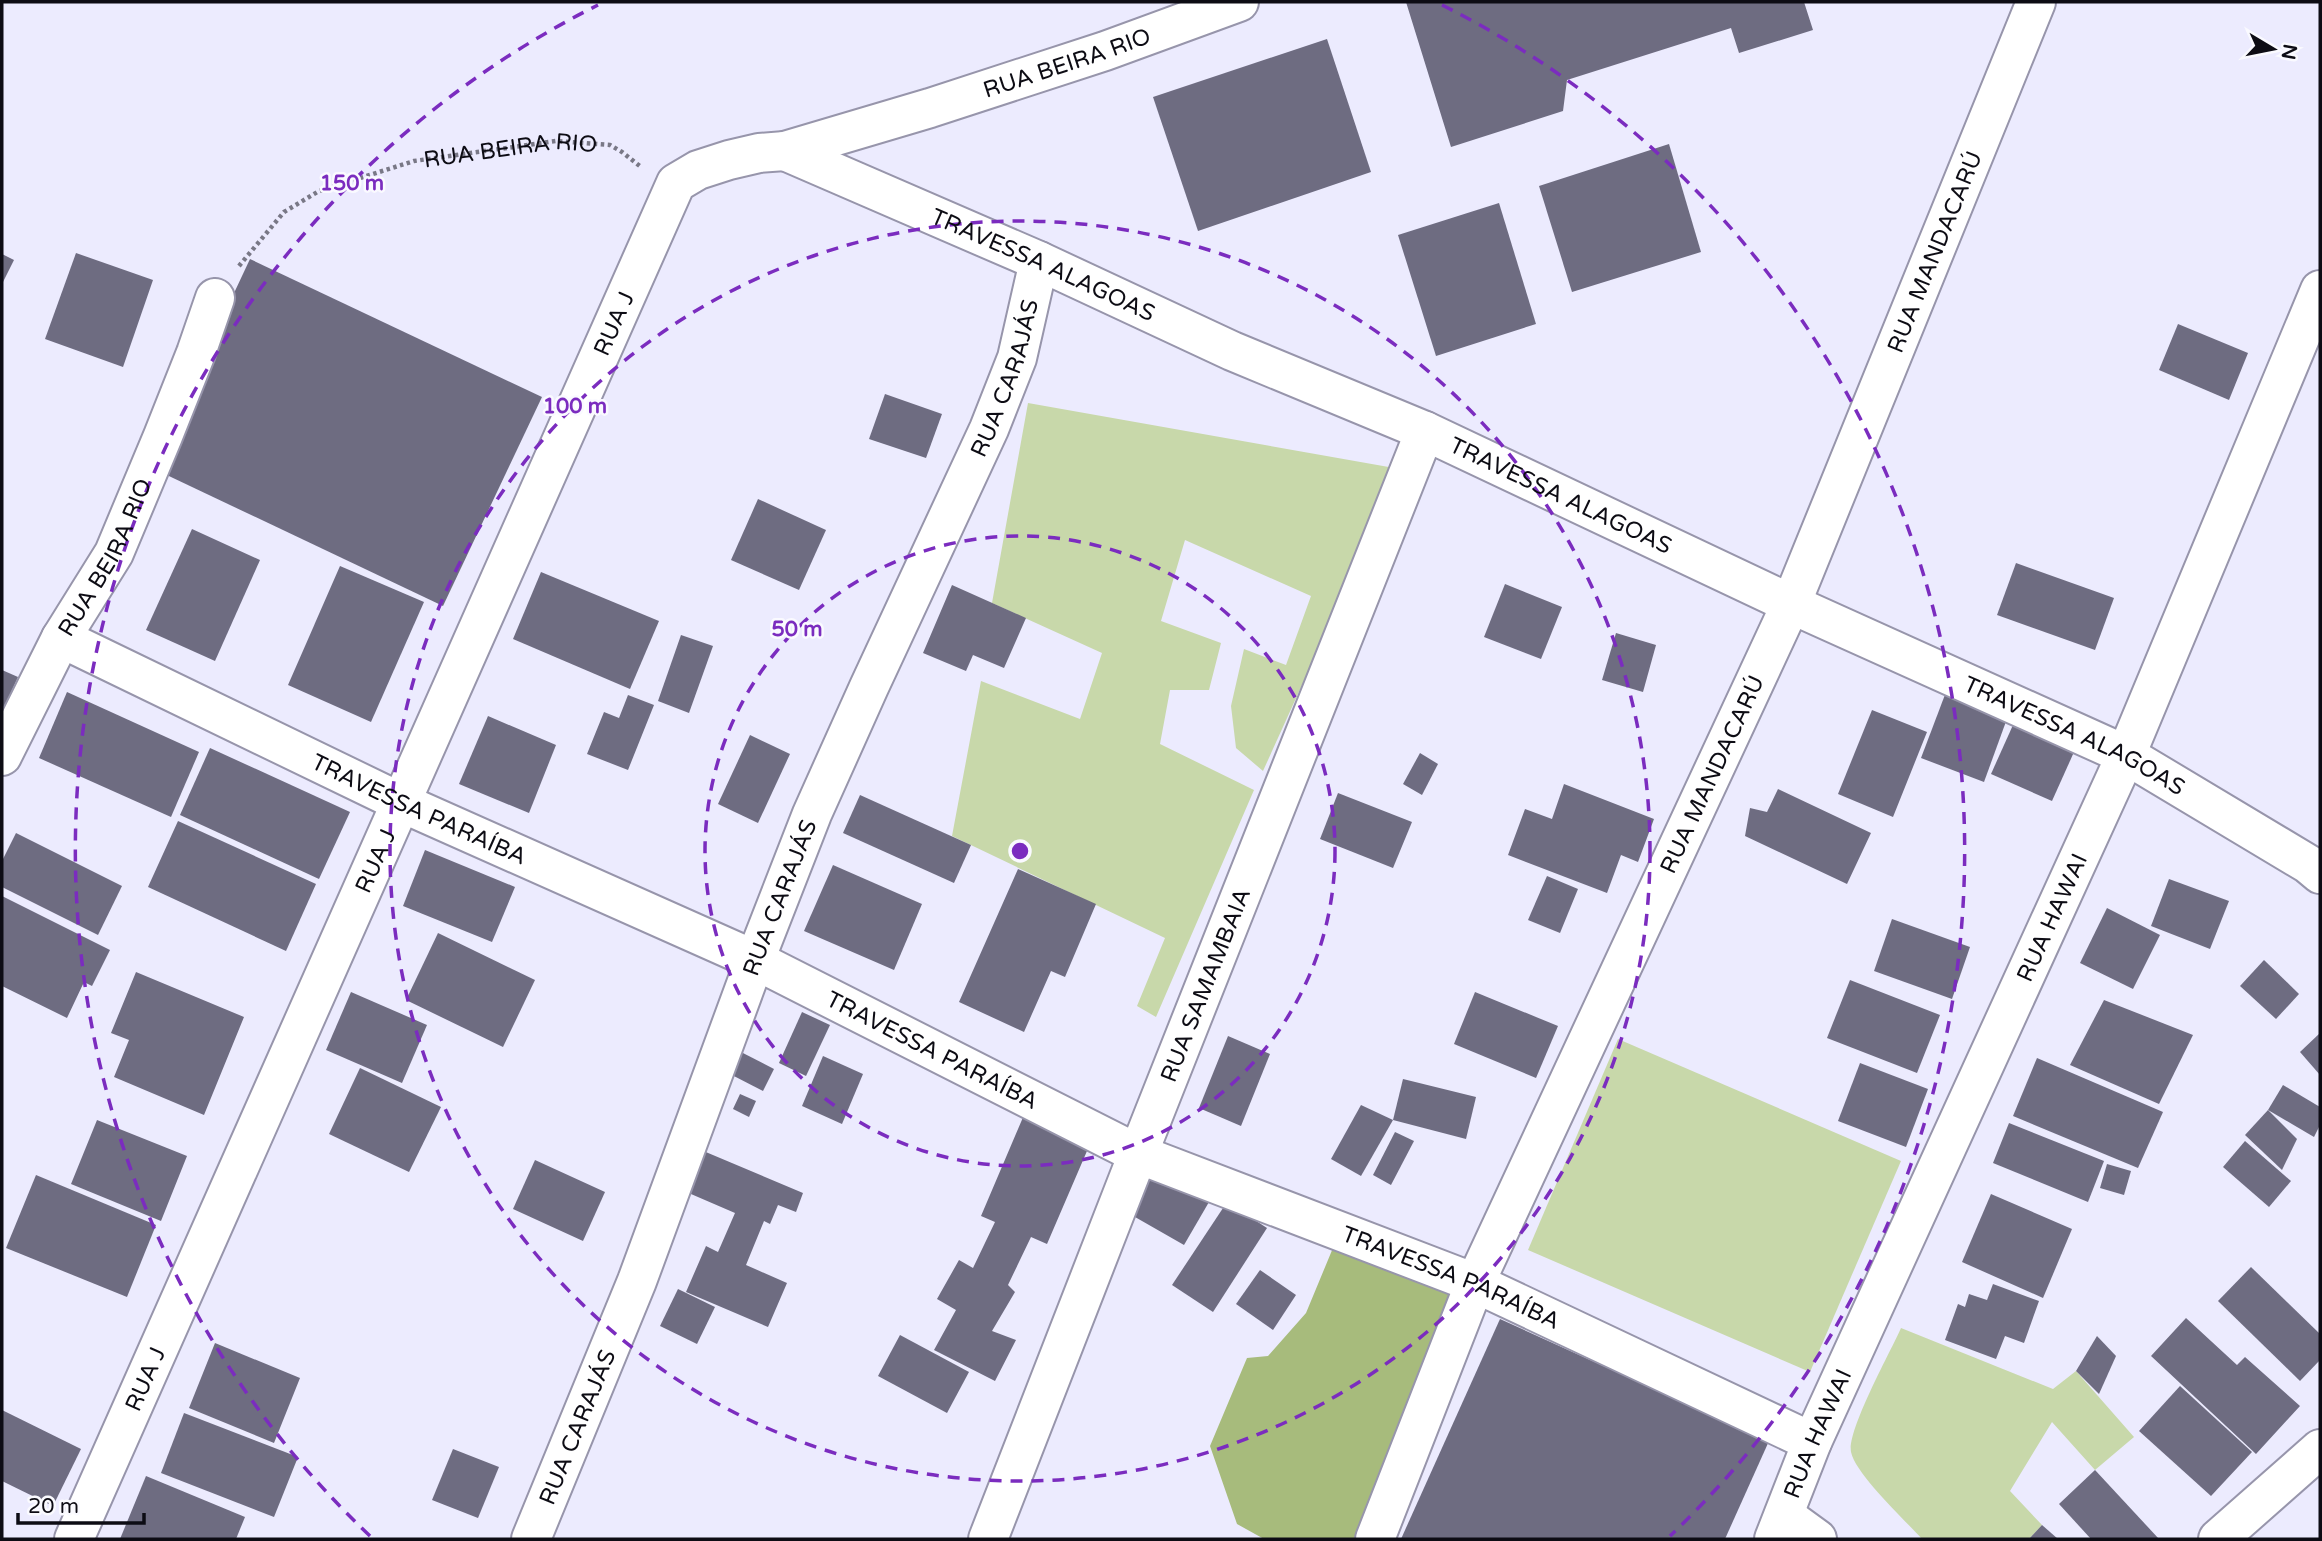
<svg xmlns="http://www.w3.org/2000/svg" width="2322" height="1541" viewBox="0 0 2322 1541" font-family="'Varela Round',sans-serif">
	<rect width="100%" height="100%" fill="#ecebfe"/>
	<g fill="#c8d8aa">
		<path d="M1028,403L1400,469L1263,771L1236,748L1231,706L1244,649L1286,665L1311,596L1185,540L1161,621L1221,643L1209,690H1170L1160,744L1254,790L1156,1017L1137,1006L1165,938L952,836L981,681L1080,719L1102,653L992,603Z"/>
		<path d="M1618,1039L1901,1161L1810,1372L1528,1250Z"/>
		<path d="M1901,1328L2053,1389L2076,1371L2134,1437L2095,1470L2052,1422L2010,1491L2042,1525L2029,1539H1922C1905,1520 1856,1475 1851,1452C1847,1430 1891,1351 1901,1328Z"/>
	</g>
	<path fill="#a7bb7c" d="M1340,1231L1467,1281L1368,1539H1264L1237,1524L1210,1446L1247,1358L1268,1356L1306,1313Z"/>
	<g fill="#6e6c81">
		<path d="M1406,2H1804L1813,30L1739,53L1731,28L1567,80L1563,111L1451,147Z"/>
		<path d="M1327,39L1371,172L1198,231L1153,97Z"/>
		<path d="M1669,144L1701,252L1572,292L1539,186Z"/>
		<path d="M1499,203L1536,324L1436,356L1398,235Z"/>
		<path d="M76,253L153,280L123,367L45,339Z"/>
		<path d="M2,254L14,260L2,284Z"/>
		<path d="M250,259L542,397L443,606L152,468Z"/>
		<path d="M2178,324L2248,353L2229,400L2159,370Z"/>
		<path d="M885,394L942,414L926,458L869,439Z"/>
		<path d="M758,499L826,530L799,590L731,560Z"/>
		<path d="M192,529L260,560L215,661L146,630Z"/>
		<path d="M2016,563L2114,598L2095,650L1997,615Z"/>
		<path d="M340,566L424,602L371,722L288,685Z"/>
		<path d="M541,572L659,621L630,689L513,639Z"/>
		<path d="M1505,584L1562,607L1541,659L1484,637Z"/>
		<path d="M952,585L1026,618L1004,668L973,655L966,671L923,653Z"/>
		<path d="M1616,633L1656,645L1643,692L1602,680Z"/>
		<path d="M681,635L713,646L689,713L658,701Z"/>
		<path d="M2,670L18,677L2,713Z"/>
		<path d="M67,692L199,752L171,817L39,758Z"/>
		<path d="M1946,692L2008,716L1984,782L1921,758Z"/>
		<path d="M628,695L654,705L628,770L587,754L604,712L619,718Z"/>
		<path d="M1872,710L1927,732L1893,817L1838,794Z"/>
		<path d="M488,716L556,745L529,813L459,784Z"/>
		<path d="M2013,725L2074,752L2052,801L1991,774Z"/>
		<path d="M750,735L790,754L758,823L718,804Z"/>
		<path d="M210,748L350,812L319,879L180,815Z"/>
		<path d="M1420,753L1438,764L1422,795L1403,784Z"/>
		<path d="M1564,784L1654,819L1638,862L1621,855L1607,893L1508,855L1525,809L1552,819Z"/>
		<path d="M1778,789L1871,833L1847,884L1745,836L1750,808L1767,812Z"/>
		<path d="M1338,793L1412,822L1393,868L1320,839Z"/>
		<path d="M860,795L971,845L954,883L843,833Z"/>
		<path d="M178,821L316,884L286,951L148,887Z"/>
		<path d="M16,833L122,886L98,935L2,887V861Z"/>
		<path d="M425,850L515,887L492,942L403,906Z"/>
		<path d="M833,865L922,904L894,970L804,931Z"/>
		<path d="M1018,869L1096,904L1065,977L1051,971L1024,1032L959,1002Z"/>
		<path d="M1547,876L1578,889L1560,933L1528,920Z"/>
		<path d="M2169,879L2229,901L2210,949L2151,926Z"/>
		<path d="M2,896L110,950L92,986L84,982L67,1018L2,986Z"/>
		<path d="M2107,908L2160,935L2133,989L2080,963Z"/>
		<path d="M1892,919L1970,947L1952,999L1874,971Z"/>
		<path d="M438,933L535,980L503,1047L406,1000Z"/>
		<path d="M2264,960L2299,994L2276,1019L2240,986Z"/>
		<path d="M136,972L244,1017L204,1115L114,1077L129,1040L111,1033Z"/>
		<path d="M1850,980L1940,1015L1917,1073L1827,1038Z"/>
		<path d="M351,992L427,1025L402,1083L326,1050Z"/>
		<path d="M1475,992L1558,1026L1536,1078L1454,1044Z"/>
		<path d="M2104,1000L2193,1035L2159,1104L2070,1065Z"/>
		<path d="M802,1012L830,1025L806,1076L779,1063Z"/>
		<path d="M2320,1033V1075L2300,1052Z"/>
		<path d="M1228,1036L1270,1054L1241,1126L1199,1108Z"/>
		<path d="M739,1051L774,1069L763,1091L728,1073Z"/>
		<path d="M823,1056L863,1074L842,1124L802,1106Z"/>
		<path d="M2037,1058L2163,1112L2138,1168L2013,1116Z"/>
		<path d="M1860,1063L1928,1089L1906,1147L1838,1121Z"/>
		<path d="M360,1068L441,1107L409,1172L329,1134Z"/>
		<path d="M1403,1079L1476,1097L1466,1139L1393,1120Z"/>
		<path d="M2283,1085L2320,1107V1125L2314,1137L2268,1110Z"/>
		<path d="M740,1094L756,1101L749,1117L733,1109Z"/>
		<path d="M1361,1105L1393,1120L1361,1176L1331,1159Z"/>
		<path d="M2268,1110L2297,1139L2282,1170L2245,1135Z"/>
		<path d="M1024,1115L1090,1144L1047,1244L1031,1237L1008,1285L1015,1292L992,1331L1016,1340L995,1381L934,1350L956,1310L937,1299L959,1260L973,1268L995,1222L981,1216Z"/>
		<path d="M97,1120L187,1156L161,1221L71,1184Z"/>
		<path d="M2009,1123L2104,1161L2088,1202L1993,1163Z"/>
		<path d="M1395,1132L1414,1141L1391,1185L1373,1175Z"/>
		<path d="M2245,1141L2291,1181L2269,1207L2223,1167Z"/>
		<path d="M701,1150L803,1193L796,1212L778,1205L770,1224L764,1221L746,1265L787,1283L768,1327L686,1292L706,1246L718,1252L735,1213L684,1191Z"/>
		<path d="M535,1160L605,1192L583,1241L513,1209Z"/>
		<path d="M2107,1164L2131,1171L2124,1195L2100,1188Z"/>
		<path d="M1153,1170L1209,1202L1184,1245L1128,1213Z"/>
		<path d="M36,1175L156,1225L127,1297L6,1248Z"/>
		<path d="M1991,1194L2072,1229L2043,1298L1962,1262Z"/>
		<path d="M1227,1202L1267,1228L1213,1312L1172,1285Z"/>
		<path d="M2251,1267L2320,1334V1360L2300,1381L2218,1301Z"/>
		<path d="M1260,1270L1296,1295L1273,1330L1236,1304Z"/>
		<path d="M1993,1284L2039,1301L2024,1343L2005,1336L1996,1359L1945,1340L1958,1304L1965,1307L1969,1294L1987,1300Z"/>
		<path d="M678,1289L715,1307L697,1344L660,1326Z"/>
		<path d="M2186,1318L2237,1365L2245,1357L2300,1406L2256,1454L2151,1356Z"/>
		<path d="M1500,1319L1769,1441L1725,1539H1401Z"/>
		<path d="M900,1335L969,1372L947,1413L878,1376Z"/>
		<path d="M2097,1336L2116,1356L2099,1394L2076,1371Z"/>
		<path d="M215,1343L300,1378L274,1443L189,1408Z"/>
		<path d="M2180,1386L2252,1452L2211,1496L2139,1431Z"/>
		<path d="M2,1410L81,1449L53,1506L2,1481Z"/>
		<path d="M184,1413L298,1457L274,1517L161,1473Z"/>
		<path d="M453,1449L499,1467L478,1518L432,1500Z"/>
		<path d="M2095,1470L2159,1539H2091L2059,1504Z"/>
		<path d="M146,1476L245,1517L236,1539H120Z"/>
		<path d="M2042,1525L2058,1539H2029Z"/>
	</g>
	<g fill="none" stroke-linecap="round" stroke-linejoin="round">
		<defs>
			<g id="minor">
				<path id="s2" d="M785,151L1039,261L1232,351L1425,431L1791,604L2126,755L2308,864L2320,874"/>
				<path id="s3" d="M61,638L400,802L755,960L1138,1154L1475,1283L1812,1442"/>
				<path id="s4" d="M2,756L61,638L114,553L163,436L196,353L215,298"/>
				<path d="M1784,1515L1817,1539"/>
				<path id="s5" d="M74,1539L676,183L698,170L729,160L759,153L785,151L930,108L1105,51L1239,2"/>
				<path id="s6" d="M531,1539L637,1281L755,960L812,814L869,687L989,429L1017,358L1039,261"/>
				<path id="s7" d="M988,1539L1138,1154L1425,431"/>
				<path id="s8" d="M1375,1539L1475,1283L1791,604L2036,2"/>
				<path id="s9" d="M1774,1539L1812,1442L2126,755L2320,290"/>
				<path d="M2218,1539L2320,1449"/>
			</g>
		</defs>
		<use href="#minor" stroke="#9795ab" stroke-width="42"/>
		<path stroke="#797886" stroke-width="4.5" stroke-dasharray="3.5 3.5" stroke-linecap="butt" id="s1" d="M239,266L284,212L319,191L414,161L556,141L610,145L622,152L641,167"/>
		<use href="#minor" stroke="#fff" stroke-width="38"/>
	</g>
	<g fill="none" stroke="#7b2cbf" stroke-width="3.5" stroke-dasharray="12 9">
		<circle cx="1020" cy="851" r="315"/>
		<circle cx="1020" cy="851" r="630"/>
		<path d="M370 1536A945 945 0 0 1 598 5M1442 5A945 945 0 0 1 1670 1536"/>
	</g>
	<g text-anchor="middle" stroke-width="5" stroke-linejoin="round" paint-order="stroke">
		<g font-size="23" fill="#0d0c14" stroke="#fafaff">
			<text dy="8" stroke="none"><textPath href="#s5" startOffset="1894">RUA BEIRA RIO</textPath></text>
			<text dy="8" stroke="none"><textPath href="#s1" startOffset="308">RUA BEIRA RIO</textPath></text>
			<text dy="8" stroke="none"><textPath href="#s8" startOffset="1404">RUA MANDACARÚ</textPath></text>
			<text dy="8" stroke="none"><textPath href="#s2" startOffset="282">TRAVESSA ALAGOAS</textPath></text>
			<text dy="8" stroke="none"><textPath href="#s5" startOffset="1330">RUA J</textPath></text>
			<text dy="8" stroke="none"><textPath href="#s6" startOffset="1255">RUA CARAJÁS</textPath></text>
			<text dy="8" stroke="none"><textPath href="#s2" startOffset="849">TRAVESSA ALAGOAS</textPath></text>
			<text dy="8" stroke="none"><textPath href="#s4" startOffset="224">RUA BEIRA RIO</textPath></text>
			<text dy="8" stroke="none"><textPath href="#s2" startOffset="1416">TRAVESSA ALAGOAS</textPath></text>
			<text dy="8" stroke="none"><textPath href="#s8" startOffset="836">RUA MANDACARÚ</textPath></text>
			<text dy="8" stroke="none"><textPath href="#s3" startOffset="397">TRAVESSA PARAÍBA</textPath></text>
			<text dy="8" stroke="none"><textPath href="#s5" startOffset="742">RUA J</textPath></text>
			<text dy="8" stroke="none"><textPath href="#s6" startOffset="688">RUA CARAJÁS</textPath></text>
			<text dy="8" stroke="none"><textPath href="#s9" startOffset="681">RUA HAWAI</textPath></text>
			<text dy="8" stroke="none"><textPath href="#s7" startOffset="595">RUA SAMAMBAIA</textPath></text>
			<text dy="8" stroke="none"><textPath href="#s3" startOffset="964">TRAVESSA PARAÍBA</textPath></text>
			<text dy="8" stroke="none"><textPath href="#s3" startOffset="1531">TRAVESSA PARAÍBA</textPath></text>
			<text dy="8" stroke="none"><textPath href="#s5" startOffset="175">RUA J</textPath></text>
			<text dy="8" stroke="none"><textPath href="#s6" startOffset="121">RUA CARAJÁS</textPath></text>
			<text dy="8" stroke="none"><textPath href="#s9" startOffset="114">RUA HAWAI</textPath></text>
		</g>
	</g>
	<circle cx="1020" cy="851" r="10" fill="#7b2cbf" stroke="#fafaff" stroke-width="3.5"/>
	<g font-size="21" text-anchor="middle" font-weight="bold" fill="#7b2cbf" stroke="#fafaff" stroke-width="5" stroke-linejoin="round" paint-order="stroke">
		<text x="352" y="190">150 m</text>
		<text x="575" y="413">100 m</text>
		<text x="797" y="636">50 m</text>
	</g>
	<rect width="2322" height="1541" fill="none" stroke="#0d0c14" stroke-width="7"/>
	<g transform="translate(2273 49) rotate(100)" stroke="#fafaff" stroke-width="5" paint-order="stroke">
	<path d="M0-5L12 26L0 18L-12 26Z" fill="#0d0c14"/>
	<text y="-10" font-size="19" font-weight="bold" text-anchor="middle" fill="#0d0c14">N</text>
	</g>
	<path d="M18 1513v10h126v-10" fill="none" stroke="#0d0c14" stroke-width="3.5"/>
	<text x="28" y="1513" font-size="21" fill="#0d0c14" stroke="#fafaff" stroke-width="5" paint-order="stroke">20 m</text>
</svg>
